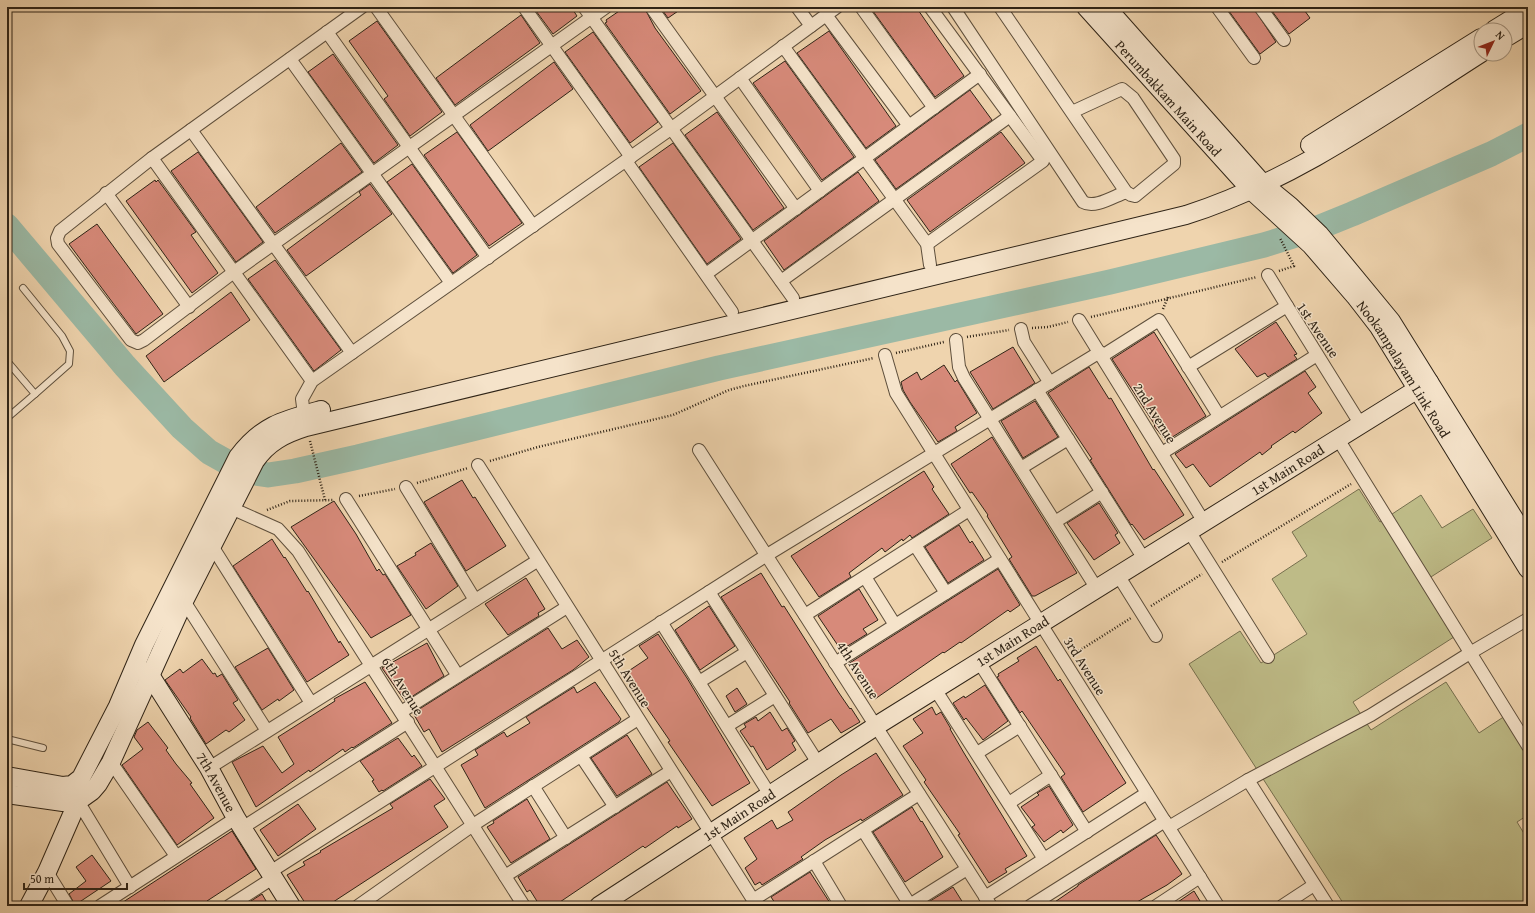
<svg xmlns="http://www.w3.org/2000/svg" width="1535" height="913" viewBox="0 0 1535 913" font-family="'Gentium Book Plus',serif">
	<rect width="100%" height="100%" fill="#efd4ae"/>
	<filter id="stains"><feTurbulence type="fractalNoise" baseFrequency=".005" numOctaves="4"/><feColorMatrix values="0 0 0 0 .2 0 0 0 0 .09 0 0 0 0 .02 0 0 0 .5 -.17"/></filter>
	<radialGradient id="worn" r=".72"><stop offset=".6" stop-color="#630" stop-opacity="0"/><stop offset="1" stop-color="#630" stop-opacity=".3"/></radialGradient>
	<path fill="#bebb87" stroke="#766f4e" d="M1359,489L1380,522L1421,495L1442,528L1473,509L1492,538L1423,582L1457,635L1353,702L1371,730L1446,682L1479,733L1505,716L1528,752V815L1517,822L1528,840V906H1345L1189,664L1240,631L1261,663L1307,634L1272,579L1307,556L1292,532Z"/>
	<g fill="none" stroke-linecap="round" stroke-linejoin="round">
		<path stroke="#9bb9a5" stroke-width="25" d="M7,226L125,366L182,428L209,452L243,471L268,475L295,471L358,457L719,368L1110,282L1264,245L1315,229L1352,214L1491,154L1528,135"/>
	</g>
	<g fill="#d78a7a" stroke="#2e2316">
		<path d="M533,7H571L577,16L553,34Z"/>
		<path d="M625,7H644L655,28L701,91L670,114L605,23L607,22L606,20Z"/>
		<path d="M660,7H684L668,18Z"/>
		<path d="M870,7H916L964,76L935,97Z"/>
		<path d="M1226,7H1253L1276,42L1260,54Z"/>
		<path d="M1269,7H1302L1310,18L1289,34Z"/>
		<path d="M521,15L540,43L455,105L436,78Z"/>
		<path d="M377,21L442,112L410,136L384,99L388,96L349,41Z"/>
		<path d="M829,31L896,126L866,148L797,53Z"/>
		<path d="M593,32L658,122L630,143L565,52Z"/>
		<path d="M333,54L398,145L374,163L308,72Z"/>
		<path d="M785,61L854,157L822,180L753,83Z"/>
		<path d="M554,62L573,89L488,151L470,125Z"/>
		<path d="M970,90L992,120L896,189L875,160Z"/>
		<path d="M717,112L784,208L753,230L685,135Z"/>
		<path d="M457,132L522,223L489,246L424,155Z"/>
		<path d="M1001,132L1025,163L930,232L907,200Z"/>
		<path d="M341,143L362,172L275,233L256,207Z"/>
		<path d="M673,143L741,239L707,264L639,167Z"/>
		<path d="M198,152L263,242L236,262L171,171Z"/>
		<path d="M412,164L477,255L453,273L387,182Z"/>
		<path d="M858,172L879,201L784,270L764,241Z"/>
		<path d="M155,180L156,182L158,180L196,232L191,235L218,273L192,293L126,201Z"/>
		<path d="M370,184L392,214L306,276L287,250L361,195L359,192Z"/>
		<path d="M97,224L163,314L136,334L69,244Z"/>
		<path d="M275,260L341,350L314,371L248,279Z"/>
		<path d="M231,292L250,320L164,382L146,356Z"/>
		<path d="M1276,322L1297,354L1294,355L1297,359L1268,377L1265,373L1257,377L1235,349Z"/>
		<path d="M1154,332L1206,416L1166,441L1154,426L1155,425L1112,359Z"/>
		<path d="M1013,347L1035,383L993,409L970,372Z"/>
		<path d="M944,365L955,382L957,380L977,413L955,427L957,431L938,442L910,402L903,390L901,382L917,372L921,380Z"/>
		<path d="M1089,367L1109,399L1111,398L1153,470L1154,469L1184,515L1144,540L1132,524L1131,525L1090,460L1092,459L1048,393Z"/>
		<path d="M1305,371L1316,387L1308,393L1322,413L1295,433L1293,431L1271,446L1272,447L1262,455L1260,452L1210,487L1193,464L1186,468L1175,454Z"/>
		<path d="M1035,401L1058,437L1023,458L1001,421Z"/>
		<path d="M992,437L1077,573L1035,596H1032L1009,559L1012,557L987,516L988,515L972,492L970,493L951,464Z"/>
		<path d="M924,471L934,487L932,489L949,514L912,538L910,535L903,541L902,539L885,552L882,548L849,573L851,577L819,597L791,556Z"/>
		<path d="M462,480L473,498L475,497L506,546L466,571L424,502Z"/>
		<path d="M334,501L356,534L377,571L379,569L383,575L385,574L411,615L371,638L291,527Z"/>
		<path d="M1099,503L1118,533L1115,535L1120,543L1094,560L1067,523Z"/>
		<path d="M959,525L970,543L972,541L984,560L948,583L925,547Z"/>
		<path d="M272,539L284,558L285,557L307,592L308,591L339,643L340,641L349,655L307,682L233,566Z"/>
		<path d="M431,543L458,586L426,609L397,566L416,555L415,553Z"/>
		<path d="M998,569L1020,605L1010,612L1008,610L961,643L960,642L944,653L943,652L875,699L848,664Z"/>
		<path d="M761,573L782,607L784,606L839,693L850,709L851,708L860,722L841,733L831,719L808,733L789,703L790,702L721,597Z"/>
		<path d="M526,578L545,609L538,613L539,616L508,635L485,604Z"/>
		<path d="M859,589L878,620L863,629L867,634L841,650L818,616Z"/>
		<path d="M709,606L735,646L700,670L675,630Z"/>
		<path d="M548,628L562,649L577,640L589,657L573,670L442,752L429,729L424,732L413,713Z"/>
		<path d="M658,634L687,678L750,783L712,806L668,742L670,741L624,674L648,658L639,646Z"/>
		<path d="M427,643L444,676L405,701L382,668Z"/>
		<path d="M1036,646L1058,681L1060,679L1126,783L1083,812L1061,777L1065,774L1022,711L1020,713L997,677L999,676L998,674L1019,661L1017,658Z"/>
		<path d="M268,648L294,690L279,701L278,699L262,710L235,667Z"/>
		<path d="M202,659L213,674L215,673L217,677L222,674L238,700L233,703L245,720L229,732L226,730L206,744L190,718L191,717L165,680L180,669L183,673Z"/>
		<path d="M365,682L392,723L353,748L352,747L345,752L343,749L310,772L309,770L256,807L232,762L263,746L282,773L294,764L278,737L335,701L334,699Z"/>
		<path d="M595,682L621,719L619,722L485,808L461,765L478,755L475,750L504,732L507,737L530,723L526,717L574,687L577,693Z"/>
		<path d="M985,685L1008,721L983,740L966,718L964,720L953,703L964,696L965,698Z"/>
		<path d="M737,688L747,704L735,712L726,696Z"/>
		<path d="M932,707L936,715L941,712L951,729H950L964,753L1027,856L1005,869L1007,872L989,883L958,835L960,834L924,782L926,780L903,746L923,733L913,719Z"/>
		<path d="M770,712L782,731L787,728L795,741L792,743L796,750L767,770L753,746L751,747L740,731L746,727L744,724L756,717L758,721Z"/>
		<path d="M148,722L168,748L166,750L176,764L192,783L190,784L214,818L177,845L122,765L143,749L134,737L137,730Z"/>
		<path d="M627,735L652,774L617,796L591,758Z"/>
		<path d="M398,738L412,757L414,755L422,766L383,791L382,790L379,792L372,781L374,780L360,761Z"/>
		<path d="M876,753L903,795L862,821L861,819L825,840L801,857L803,859L762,885L760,882L755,885L745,868L757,859L744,838L772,820L777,829L793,820L788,812L841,775Z"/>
		<path d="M430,779L445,799L434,806L448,827L327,906H307L287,875L305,865L303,862L321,852L320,851L393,808L390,804Z"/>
		<path d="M667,782L692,819L678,828L677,826L645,848L643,846L554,906H540L530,890L527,892L518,877Z"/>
		<path d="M1049,786L1073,825L1063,833L1061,830L1044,842L1032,827L1035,825L1021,807L1039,795L1037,793Z"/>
		<path d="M527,799L550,839L511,863L487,827L494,823L493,821Z"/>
		<path d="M298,804L316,829L278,856L260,830Z"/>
		<path d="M912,807L921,822L922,821L943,857L905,882L873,832Z"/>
		<path d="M232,831L256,869L207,901L210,906H168L165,901L157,906H117Z"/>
		<path d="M1156,835L1182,874L1167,885L1130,906H1049L1078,886V885Z"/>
		<path d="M92,855L111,881L75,905L69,894L86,881L76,867Z"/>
		<path d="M810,872L832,906H777L771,897Z"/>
		<path d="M953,887L965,906H922Z"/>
		<path d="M1194,891L1203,906H1172Z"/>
		<path d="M262,894L269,906H243Z"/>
	</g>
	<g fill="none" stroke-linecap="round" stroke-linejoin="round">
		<defs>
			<g id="lane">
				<path d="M23,288L62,336L70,351L69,364L35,394"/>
				<path d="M7,361L35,394L7,418"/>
				<path d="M7,739L43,748"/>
			</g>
			<g id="street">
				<path d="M362,7L152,158L60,231L57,238L58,244L131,340L138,343L144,340L234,272L606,7"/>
				<path d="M376,7L533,226"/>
				<path d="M524,7L631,157"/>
				<path d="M584,7L793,298"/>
				<path d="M651,7L796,209"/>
				<path d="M797,7L811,26"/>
				<path d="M861,7L934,108"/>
				<path d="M953,7L1083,202C1095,209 1114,196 1126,192"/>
				<path d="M1000,7L1126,192L1131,195L1135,196L1174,164V159L1133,98L1122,89L1072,112"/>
				<path d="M1217,7L1254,58"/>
				<path d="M1260,7L1284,40"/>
				<path d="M826,15L909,126"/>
				<path d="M327,32L488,258"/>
				<path d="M783,46L927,244L930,265"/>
				<path d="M290,59L451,283"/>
				<path d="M740,78L820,191"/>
				<path d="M191,130L352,353"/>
				<path d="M152,158L312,381"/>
				<path d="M626,161L732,312"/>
				<path d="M106,193L189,307"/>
				<path d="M927,244L1043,161L930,7"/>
				<path d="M706,274L980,74"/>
				<path d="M1268,275L1287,306"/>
				<path d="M781,281L1010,116"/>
				<path d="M1079,320L1204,522"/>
				<path d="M1021,329L1024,342L1050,383"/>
				<path d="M956,340L959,367L964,378L1097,589"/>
				<path d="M885,355L896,393L1218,906"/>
				<path d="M1102,356L1159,320L1219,416"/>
				<path d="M1188,367L1287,306L1361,425"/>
				<path d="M1037,390L1144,559"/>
				<path d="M305,422L302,399L312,381L672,128L837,7"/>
				<path d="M1338,439L1528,746"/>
				<path d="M699,450L991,906"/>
				<path d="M1162,453L1317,355"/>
				<path d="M478,465L757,906"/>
				<path d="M1021,468L1068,439"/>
				<path d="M406,487L475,600"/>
				<path d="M346,499L458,676"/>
				<path d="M231,508L278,529L298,551L524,906"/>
				<path d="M1055,522L1102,492"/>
				<path d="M1189,531L1268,657"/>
				<path d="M915,545L946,593"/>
				<path d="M212,546L311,703"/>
				<path d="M1118,575L1156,636"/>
				<path d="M865,577L895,625"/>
				<path d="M709,592L818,763"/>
				<path d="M184,601L267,731"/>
				<path d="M805,615L969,510"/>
				<path d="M661,622L770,795"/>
				<path d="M979,662L1087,832"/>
				<path d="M835,663L1000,559"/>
				<path d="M699,682L747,652"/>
				<path d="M935,689L1044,859"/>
				<path d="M401,712L567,607"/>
				<path d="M727,726L775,696"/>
				<path d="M977,753L1020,726"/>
				<path d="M581,756L615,807"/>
				<path d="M111,762L176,856"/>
				<path d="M209,768L537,561"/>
				<path d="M1248,780L1328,906"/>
				<path d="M533,786L566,838"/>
				<path d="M78,801L130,887"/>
				<path d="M1009,803L1051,775"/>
				<path d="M1169,827L1248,780L1371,715L1470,653L1528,619"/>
				<path d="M242,828L408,722"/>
				<path d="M863,830L910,905"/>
				<path d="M814,861L841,906"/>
				<path d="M47,872L68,906"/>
				<path d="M270,872L767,555L1100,352"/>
				<path d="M505,876L671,771"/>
				<path d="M985,897L1147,793"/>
				<path d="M753,900L919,794"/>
				<path d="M100,906L236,818"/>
				<path d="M229,906L273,878"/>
				<path d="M358,906L473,825L638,719"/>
				<path d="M908,906L967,869"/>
				<path d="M1030,906L1165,821"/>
				<path d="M1156,906L1200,877"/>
				<path d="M1282,906L1314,885"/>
			</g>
			<g id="secondary">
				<path id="s1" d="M1086,7L1251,190L1311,245L1355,296L1379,327L1528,569"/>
				<path d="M1106,7L1263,184L1290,206L1320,235L1391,321L1528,541"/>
				<path d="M1494,30L1528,9"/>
				<path d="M1505,38L1528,24"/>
				<path d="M1310,145L1481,38"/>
				<path id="s2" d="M143,671L150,675L209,768L236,818L291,906"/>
				<path d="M7,776L63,786L72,785L81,778L118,706L144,645L238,457C262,425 284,420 321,410"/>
				<path d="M7,794L63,802L78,801L92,791L98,784L111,762L184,601L255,461C268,442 284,434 306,427L1186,215C1293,181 1387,113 1481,53"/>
				<path d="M29,906L47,872L78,801L75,792"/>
				<path id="s3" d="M599,906L876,726L1429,382"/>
			</g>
		</defs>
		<use href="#lane" stroke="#5e4f3c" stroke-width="8"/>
		<use href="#street" stroke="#5e4f3c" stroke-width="14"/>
		<use href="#secondary" stroke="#2e2316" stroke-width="20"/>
		<g stroke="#2e2316" stroke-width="2.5" stroke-dasharray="1 2" stroke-linecap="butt">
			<path d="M1279,271L1294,266L1280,238"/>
			<path d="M1163,309L1168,297"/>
			<path d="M1091,317L1257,277"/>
			<path d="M1032,328L1048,327L1068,322"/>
			<path d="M967,337L1009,330"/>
			<path d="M896,353L944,342"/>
			<path d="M310,441L325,500"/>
			<path d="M490,461L538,447L673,415L729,390L744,386L874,358"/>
			<path d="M417,483L468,468"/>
			<path d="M359,496L395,489"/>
			<path d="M267,510L290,501L334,500"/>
			<path d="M1222,562L1351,484"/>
			<path d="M1151,606L1202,574"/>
			<path d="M1074,654L1131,618"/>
		</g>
		<use href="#lane" stroke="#f5e3ca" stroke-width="6"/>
		<use href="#street" stroke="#f5e3ca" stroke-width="12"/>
		<use href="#secondary" stroke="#f5e3ca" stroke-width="18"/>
	</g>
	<g text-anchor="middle" stroke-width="3" stroke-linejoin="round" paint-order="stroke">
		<g font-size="14" fill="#2e2316" stroke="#f5e3ca">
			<text dy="5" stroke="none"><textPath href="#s1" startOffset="123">Perumbakkam Main Road</textPath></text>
			<text transform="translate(1318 330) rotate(56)" y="5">1st Avenue</text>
			<text dy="5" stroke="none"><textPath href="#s1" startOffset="483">Nookampalayam Link Road</textPath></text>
			<text transform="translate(1155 413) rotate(58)" y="5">2nd Avenue</text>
			<text dy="5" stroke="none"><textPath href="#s3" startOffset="815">1st Main Road</textPath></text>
			<text dy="5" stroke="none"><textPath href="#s3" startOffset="491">1st Main Road</textPath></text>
			<text transform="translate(1085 666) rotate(58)" y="5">3rd Avenue</text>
			<text transform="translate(858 670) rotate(57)" y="5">4th Avenue</text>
			<text transform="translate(630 678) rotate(58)" y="5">5th Avenue</text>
			<text transform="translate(403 686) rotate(58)" y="5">6th Avenue</text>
			<text dy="5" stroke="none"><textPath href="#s2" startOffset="134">7th Avenue</textPath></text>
			<text dy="5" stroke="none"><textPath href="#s3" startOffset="167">1st Main Road</textPath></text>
		</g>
	</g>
	<rect width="1535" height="913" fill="none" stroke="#efd4ae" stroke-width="24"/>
	<rect x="8" y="8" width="1519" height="897" fill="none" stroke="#2e2316" stroke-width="2"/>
	<rect x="12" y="12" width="1511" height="889" fill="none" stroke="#2e2316"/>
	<g transform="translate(1493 42) rotate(47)"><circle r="19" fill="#f5e3ca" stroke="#a59682"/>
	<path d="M0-3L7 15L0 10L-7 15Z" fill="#8f2418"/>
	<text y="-6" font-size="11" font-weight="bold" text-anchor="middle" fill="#2e2316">N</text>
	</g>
	<path d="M24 883v6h103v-6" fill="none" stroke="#2e2316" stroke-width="2"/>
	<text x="30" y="883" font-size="12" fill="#2e2316" stroke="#f5e3ca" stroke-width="3" paint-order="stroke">50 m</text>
	<rect width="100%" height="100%" filter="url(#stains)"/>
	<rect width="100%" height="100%" fill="url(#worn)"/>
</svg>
